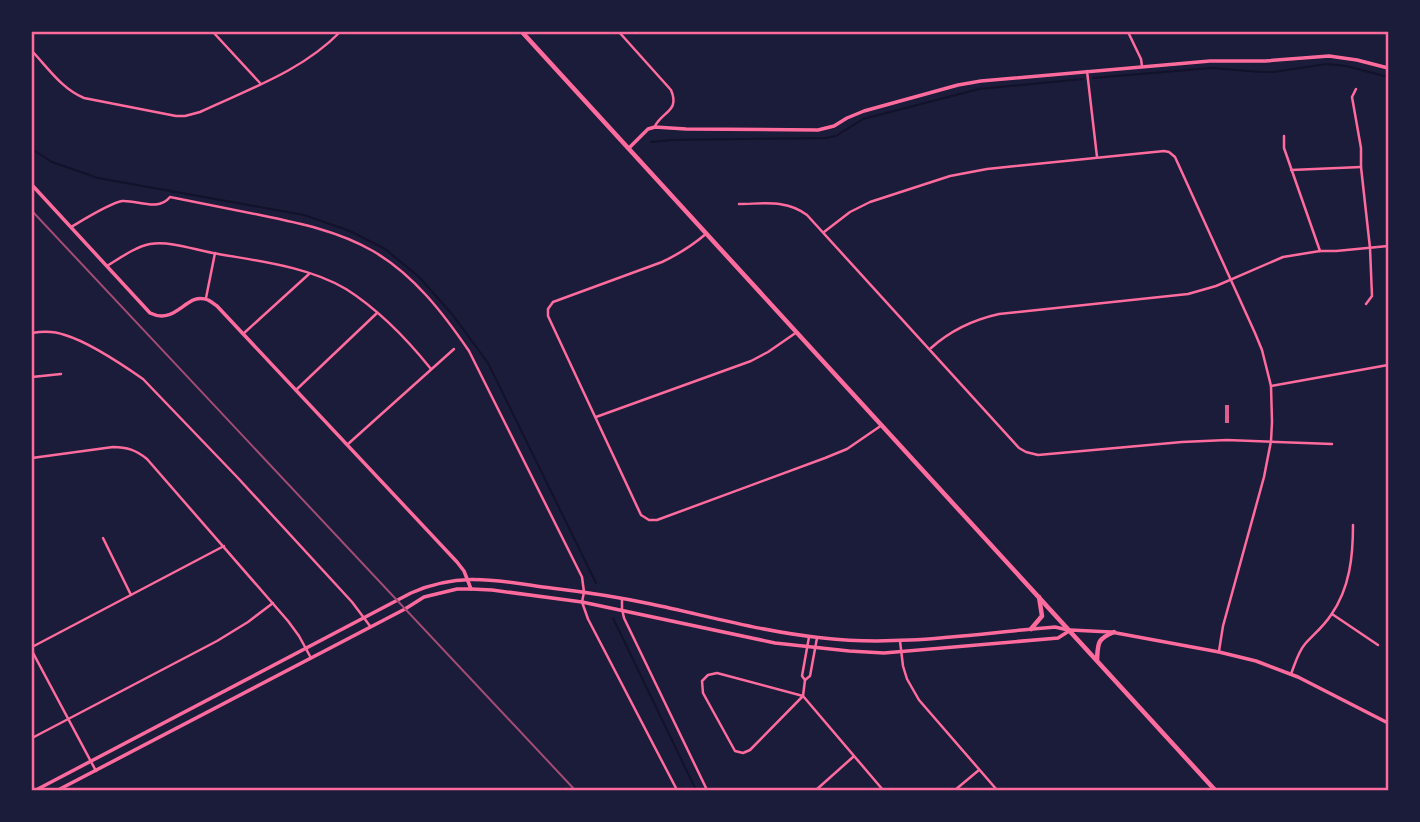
<svg xmlns="http://www.w3.org/2000/svg" width="1420" height="822" viewBox="0 0 1420 822" font-family="Arial,sans-serif">
	<rect width="100%" height="100%" fill="#1b1b3a"/>
	<g fill="none" stroke-linecap="round" stroke-linejoin="round">
		<g stroke="#12122b" stroke-width="2">
			<path d="M1093,78L1211,68L1261,72H1273L1327,64L1346,66L1388,77"/>
			<path d="M651,142L671,140L825,138L836,136L863,119L979,89L1083,79"/>
			<path d="M32,149L52,162L98,178L304,215L350,231L385,249L419,277L452,314L488,363L596,583"/>
			<path d="M613,618L696,790"/>
		</g>
	</g>
	<rect fill="#dd5f8e" x="1225" y="405" width="4" height="18"/>
	<g fill="none" stroke-linecap="round" stroke-linejoin="round">
		<g stroke="#ff6b9d" stroke-width="2.5">
			<path d="M213,32L260,83"/>
			<path d="M619,32L671,90C680,111 663,111 655,126"/>
			<path d="M1128,32L1141,59L1142,66"/>
			<path d="M32,51C48,68 62,89 84,98L176,116H185L200,112C249,89 302,71 340,32"/>
			<path d="M1087,71L1097,157"/>
			<path d="M1356,89L1352,97L1361,148V167L1370,248L1372,296L1366,304"/>
			<path d="M1284,136V148L1320,251"/>
			<path d="M1291,170L1361,167"/>
			<path d="M739,204C763,204 786,199 807,215L1019,448L1026,452L1038,455L1182,442L1227,440L1332,444"/>
			<path d="M71,227C83,220 110,203 122,201C138,200 158,212 170,197C200,203 230,209 260,215C299,223 338,231 373,251C414,275 443,313 469,351L582,577L584,592L582,602L588,619L677,790"/>
			<path d="M824,232L850,212L870,202L950,176L987,169L1164,151L1169,152L1175,157L1255,333L1262,350L1271,386L1272,422L1271,441L1264,477L1223,626L1219,651"/>
			<path d="M707,233C693,245 679,254 662,262L553,302L548,309V316L641,515L649,520H657L825,458L847,449L882,425"/>
			<path d="M107,266C120,258 135,247 150,244C171,241 192,249 213,253C257,261 307,266 346,289C379,310 407,339 431,369"/>
			<path d="M206,298L215,253"/>
			<path d="M32,333C43,331 54,331 65,335C88,342 123,365 143,379L238,478L352,602L370,626"/>
			<path d="M243,334L309,274"/>
			<path d="M931,348C951,330 972,320 999,314L1188,294L1216,286L1283,257L1320,251H1336L1388,246"/>
			<path d="M32,377L61,374"/>
			<path d="M1271,386L1388,365"/>
			<path d="M296,390L377,313"/>
			<path d="M596,417L751,361L768,352L797,332"/>
			<path d="M348,444L454,349"/>
			<path d="M32,458L113,447C127,447 136,450 147,459L288,621L299,636L311,658"/>
			<path d="M103,538L131,595"/>
			<path d="M622,599V609L624,618L707,790"/>
			<path d="M1332,614L1378,645"/>
			<path d="M809,637L802,676L805,680L810,676L817,638"/>
			<path d="M900,641L903,666L907,679L919,700L997,790"/>
			<path d="M32,647L224,546"/>
			<path d="M32,651L96,771"/>
			<path d="M717,673L803,696L750,750L743,753L735,751L703,693L702,681L708,675Z"/>
			<path d="M1291,674C1295,664 1298,652 1305,644C1314,634 1324,626 1331,615C1350,588 1353,556 1353,525"/>
			<path d="M805,680L803,696L883,790"/>
			<path d="M32,738L217,641L248,622L273,603"/>
			<path d="M816,790L853,757"/>
			<path d="M955,790L979,770"/>
		</g>
		<g stroke="#ff6b9d" stroke-width="3.5">
			<path d="M629,148L648,129L655,127L686,129L818,130L834,126L847,118L864,111L958,85L981,81L1210,61H1265L1329,56L1357,60L1388,68"/>
			<path d="M32,185L150,313C177,326 186,291 208,300C211,301 214,304 217,306L457,562L464,571L471,589"/>
			<path d="M1070,630L1111,632L1219,652L1256,661L1298,677L1388,723"/>
		</g>
		<g stroke="#ff6b9d" stroke-width="3.5">
			<path d="M36,790L411,593C461,571 499,581 551,588C585,592 618,597 651,604C708,616 764,632 823,638C900,647 978,633 1055,627L1068,630"/>
			<path d="M58,790L405,609L424,597L457,589H471L492,590L582,602L775,643L849,651L884,653L1058,638L1069,631"/>
		</g>
		<g stroke="#ff6b9d" stroke-width="4.5">
			<path d="M522,32L1215,790"/>
			<path d="M1031,629L1042,616L1039,597"/>
			<path d="M1097,660C1098,643 1097,639 1114,632"/>
		</g>
		<path stroke="#a44b75" stroke-width="2" d="M32,211L575,790"/>
	</g>
	<rect width="1420" height="822" fill="none" stroke="#1b1b3a" stroke-width="66"/>
	<rect x="33" y="33" width="1354" height="756" fill="none" stroke="#ff6b9d" stroke-width="2.5"/>
</svg>
